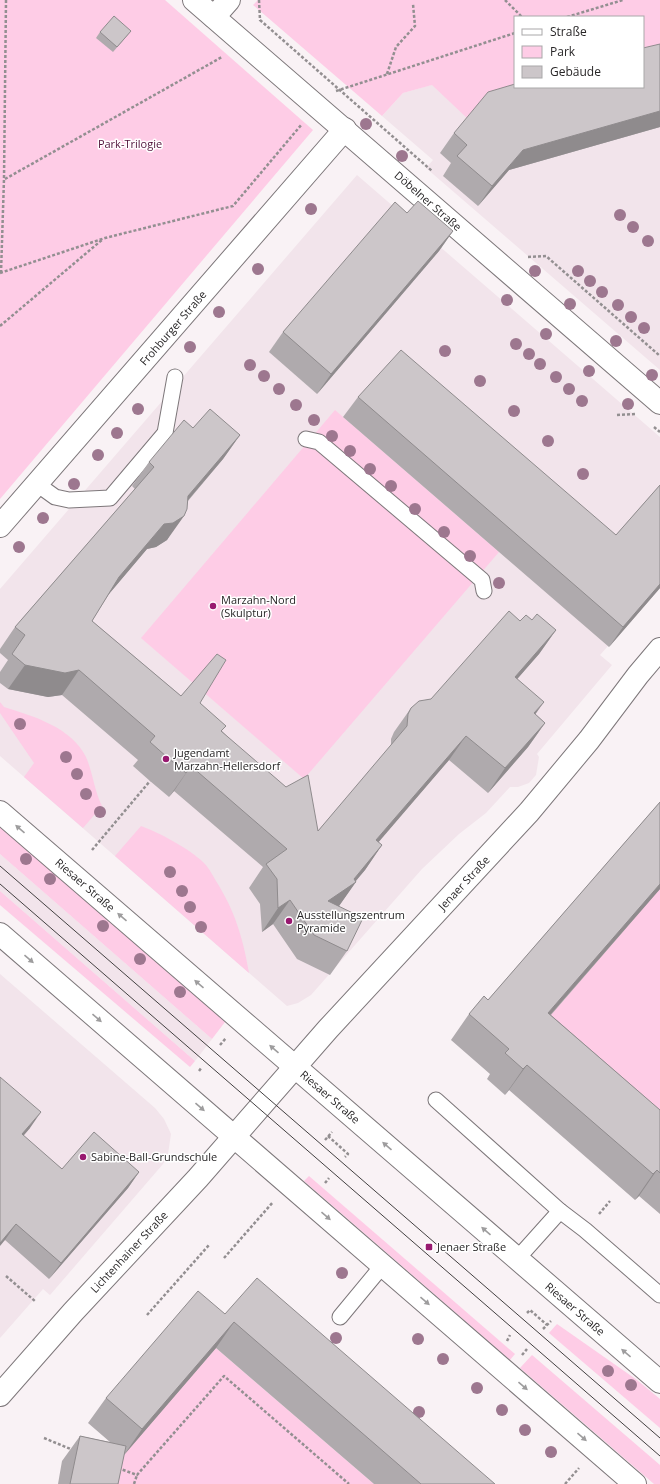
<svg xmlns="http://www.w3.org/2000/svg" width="660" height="1484" viewBox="0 0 660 1484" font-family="'Open Sans',sans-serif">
	<rect width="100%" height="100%" fill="#f9f2f5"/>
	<g fill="#f2e4eb">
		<path d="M660,20V370L426,168L433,160L382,116L403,93L515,61V87H643Z"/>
		<path d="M357,175L660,437V588L600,655L612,665L537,754L539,757L536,775L529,783L518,787H510L486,813L459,834L422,869L311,995L298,1003L287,1006L0,756V589Z"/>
		<path d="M0,854L212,1039L195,1061L0,891Z"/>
		<path d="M0,974L155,1108L164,1119L171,1134L168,1154L163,1164L50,1295L43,1289L0,1338Z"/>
	</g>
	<g fill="#fecce6">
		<path d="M0,0H165L313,130L0,499Z"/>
		<path d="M258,0H660V60L643,65V17H515V87L468,119L432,85L403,93L382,116L253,5Z"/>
		<path d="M335,410L499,552L304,779L141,638Z"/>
		<path d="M0,702L4,707C33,716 71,727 86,757C93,773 94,790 102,806L83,828L24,777L34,763L0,713Z"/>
		<path d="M141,826C160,833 190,849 204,863C209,868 213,876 216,881C235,911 243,938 249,973L115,856Z"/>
		<path d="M0,827L225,1022L212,1039L0,854Z"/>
		<path d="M660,880V1152L533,1028L564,1000Z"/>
		<path d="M0,891L195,1061L190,1067L0,905Z"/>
		<path d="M309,1176L515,1354L510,1360L304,1181Z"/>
		<path d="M557,1324L637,1380L660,1399V1428L549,1333Z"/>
		<path d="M216,1348L374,1484H105L108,1472Z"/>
		<path d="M532,1355L660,1465V1484H654L520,1368Z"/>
	</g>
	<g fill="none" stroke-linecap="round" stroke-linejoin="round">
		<defs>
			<g id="service">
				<path d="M306,439L319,442L482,580L484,591"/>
				<path d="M37,484L55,497L69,500L110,498L165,433L175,377"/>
				<path d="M436,1100L560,1211L585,1230L660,1295"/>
				<path d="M517,1259L560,1211"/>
				<path d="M340,1317L383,1265"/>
			</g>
			<g id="minor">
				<path d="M194,0L660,403"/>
				<path d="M214,17L229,0"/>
				<path d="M0,526L345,129"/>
				<path d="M0,1395L73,1312L198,1178L328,1029L529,812L589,740L638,675L660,649"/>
			</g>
			<g id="secondary">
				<path d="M0,812L660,1382"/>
				<path d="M0,934L635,1484"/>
			</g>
		</defs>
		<use href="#service" stroke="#7d777a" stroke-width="17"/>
		<use href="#minor" stroke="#7d777a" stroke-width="24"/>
		<use href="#secondary" stroke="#7d777a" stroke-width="24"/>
		<g stroke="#938f91" stroke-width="2.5" stroke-dasharray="3 2" stroke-linecap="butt">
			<path d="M259,0L260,20L432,171"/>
			<path d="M505,0L522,17"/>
			<path d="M567,17L623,0"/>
			<path d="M387,74L396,47L415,26L413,4"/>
			<path d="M336,91L515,33"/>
			<path d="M5,179L222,57"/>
			<path d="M528,257L546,256L660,356"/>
			<path d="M0,273L105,238L233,206L302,124"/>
			<path d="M1,273L4,179L6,0"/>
			<path d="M0,326L103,239"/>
			<path d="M617,415L636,414"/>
			<path d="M654,427L660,432"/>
			<path d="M92,850L150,781"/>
			<path d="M220,1045L226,1038"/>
			<path d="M199,1071L202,1067"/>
			<path d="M328,1136L348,1154L345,1157"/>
			<path d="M325,1140L332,1132"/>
			<path d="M325,1183L329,1178"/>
			<path d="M599,1214L610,1201"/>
			<path d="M224,1258L273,1202"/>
			<path d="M6,1276L36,1302"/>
			<path d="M527,1313L530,1310L547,1325"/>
			<path d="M147,1315L209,1245"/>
			<path d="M543,1329L551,1321"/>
			<path d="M507,1341L510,1335"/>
			<path d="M522,1355L527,1349"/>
			<path d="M44,1438L73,1450"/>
			<path d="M118,1468L137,1475L224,1376L349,1484"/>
			<path d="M134,1484L137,1475"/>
			<path d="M565,1484L579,1468"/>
		</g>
		<use href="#service" stroke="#fff" stroke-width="15"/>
		<use href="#minor" stroke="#fff" stroke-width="22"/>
		<use href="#secondary" stroke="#fff" stroke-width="22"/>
		<g stroke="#434041" stroke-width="1">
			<path d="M0,866L660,1438"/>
			<path d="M0,884L660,1456"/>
		</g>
	</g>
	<g fill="#9d778f">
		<circle cx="366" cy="124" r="6"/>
		<circle cx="402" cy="156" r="6"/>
		<circle cx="311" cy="209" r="6"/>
		<circle cx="620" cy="215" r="6"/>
		<circle cx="633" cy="227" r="6"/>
		<circle cx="648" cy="241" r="6"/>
		<circle cx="258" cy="269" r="6"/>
		<circle cx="535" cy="271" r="6"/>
		<circle cx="578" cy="271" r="6"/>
		<circle cx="590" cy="281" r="6"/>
		<circle cx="602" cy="292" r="6"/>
		<circle cx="507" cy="300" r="6"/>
		<circle cx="570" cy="304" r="6"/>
		<circle cx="618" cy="305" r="6"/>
		<circle cx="219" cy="312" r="6"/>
		<circle cx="631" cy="317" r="6"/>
		<circle cx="644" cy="328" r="6"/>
		<circle cx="546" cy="334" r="6"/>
		<circle cx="616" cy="341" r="6"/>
		<circle cx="516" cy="344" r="6"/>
		<circle cx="190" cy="347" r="6"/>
		<circle cx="445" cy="351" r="6"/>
		<circle cx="529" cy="354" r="6"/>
		<circle cx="540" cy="364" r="6"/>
		<circle cx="250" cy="365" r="6"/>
		<circle cx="589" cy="371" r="6"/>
		<circle cx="652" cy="375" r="6"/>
		<circle cx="264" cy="376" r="6"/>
		<circle cx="556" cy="377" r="6"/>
		<circle cx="480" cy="381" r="6"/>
		<circle cx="279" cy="389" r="6"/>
		<circle cx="569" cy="389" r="6"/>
		<circle cx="582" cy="401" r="6"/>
		<circle cx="628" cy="404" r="6"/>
		<circle cx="296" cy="405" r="6"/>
		<circle cx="138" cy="409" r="6"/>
		<circle cx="514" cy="411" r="6"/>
		<circle cx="314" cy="420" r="6"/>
		<circle cx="117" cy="433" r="6"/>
		<circle cx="332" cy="436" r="6"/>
		<circle cx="548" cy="441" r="6"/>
		<circle cx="350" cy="451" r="6"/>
		<circle cx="98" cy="455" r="6"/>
		<circle cx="370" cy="469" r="6"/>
		<circle cx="583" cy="474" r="6"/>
		<circle cx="74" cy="484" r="6"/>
		<circle cx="391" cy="486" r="6"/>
		<circle cx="415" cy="509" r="6"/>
		<circle cx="43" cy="518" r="6"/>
		<circle cx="444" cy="532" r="6"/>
		<circle cx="19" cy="547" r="6"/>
		<circle cx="470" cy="556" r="6"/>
		<circle cx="499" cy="583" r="6"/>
		<circle cx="20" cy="724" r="6"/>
		<circle cx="66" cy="757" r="6"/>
		<circle cx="77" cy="774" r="6"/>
		<circle cx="86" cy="794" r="6"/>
		<circle cx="100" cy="812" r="6"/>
		<circle cx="26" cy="859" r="6"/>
		<circle cx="170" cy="872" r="6"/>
		<circle cx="50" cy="879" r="6"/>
		<circle cx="182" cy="891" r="6"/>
		<circle cx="190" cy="907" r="6"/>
		<circle cx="103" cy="926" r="6"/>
		<circle cx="201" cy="927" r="6"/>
		<circle cx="140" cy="959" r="6"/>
		<circle cx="180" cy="992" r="6"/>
		<circle cx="342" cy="1273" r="6"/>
		<circle cx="336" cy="1338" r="6"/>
		<circle cx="418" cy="1339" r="6"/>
		<circle cx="443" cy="1359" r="6"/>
		<circle cx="608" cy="1371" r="6"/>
		<circle cx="631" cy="1385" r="6"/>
		<circle cx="477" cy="1388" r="6"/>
		<circle cx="502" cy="1410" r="6"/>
		<circle cx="419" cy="1412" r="6"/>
		<circle cx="525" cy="1430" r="6"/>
		<circle cx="551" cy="1452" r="6"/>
	</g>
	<g fill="#afaaad">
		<path d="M131,31L126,37L113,52L96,38L100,32Z"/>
		<path d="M660,44V127L509,170L478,206L443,176L451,163L440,153L454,133Z"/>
		<path d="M407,213L453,231L439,251L317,394L269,352L283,332Z"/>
		<path d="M358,397L616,535L660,485V588L609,647L343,417Z"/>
		<path d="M193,428L240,435L223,459L188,501L167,540L156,547L147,549L109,594L92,621L181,696L200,703L222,731L318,831L391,746V739L394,732L411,708L431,699L520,621L532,620L556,630L539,654L517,679L535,714L545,723L528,747L488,793L449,760L378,842L382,845L365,870L356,881L339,906L347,951L330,975L297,959L273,924L262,932L260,904L249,888L263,867L174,791L169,797L150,781L133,766L138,760L62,695L48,697L8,689L0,683V672L8,660L0,653V649L15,627L135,489L132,486L149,462Z"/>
		<path d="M660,802V889L551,1015L660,1110V1214L639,1196L635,1200L509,1090L505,1095L487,1079L490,1074L451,1040L469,1014L488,1000Z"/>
		<path d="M0,1077L30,1128L23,1136L62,1169L139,1172L128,1188L49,1279L5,1240Z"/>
		<path d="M225,1314L495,1484H374L216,1348L124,1455L118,1484H58L62,1461L80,1436L110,1442L88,1423L106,1398Z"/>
	</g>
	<g fill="#8f8b8d">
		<path d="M660,111V127L509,170L478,206L492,186L523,150Z"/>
		<path d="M453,231L439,251L317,394L331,374Z"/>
		<path d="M240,435L223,459L171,520L188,496Z"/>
		<path d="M184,516L167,540L156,547L147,549L103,601L119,577L164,524Z"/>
		<path d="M660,584V588L609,647L623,627Z"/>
		<path d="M556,630L539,654L498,701L515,677Z"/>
		<path d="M25,665L79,670L62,695L48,697L8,689Z"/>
		<path d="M544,702L527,726L534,713Z"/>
		<path d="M545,723L528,747L488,793L505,768Z"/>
		<path d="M466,736L449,760L359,865L376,840Z"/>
		<path d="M191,766L174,791L169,797L186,773Z"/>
		<path d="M382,845L365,870L353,884L356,882L339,906L311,925L328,901L354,879Z"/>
		<path d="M660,884V889L530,1038L548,1013Z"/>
		<path d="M290,900L273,924L262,932L278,908Z"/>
		<path d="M527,1065L509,1090L505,1095L523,1069Z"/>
		<path d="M41,1112L30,1128L11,1150L22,1134Z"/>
		<path d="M657,1170L639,1196L635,1200L653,1174Z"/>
		<path d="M139,1172L128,1188L49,1279L61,1263Z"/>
		<path d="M16,1224L5,1240L0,1246V1243Z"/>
		<path d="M234,1322L216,1348L124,1455L142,1429Z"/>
	</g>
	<g fill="#ccc6c9" stroke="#8f8b8d">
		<path d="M114,16L131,31L117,47L100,32Z"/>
		<path d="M660,44V111L523,150L492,186L457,156L467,145L454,133L488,92L515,84V87H643V48Z"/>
		<path d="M418,201L453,231L331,374L283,332L395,202L407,213Z"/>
		<path d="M401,350L616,535L660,485V584L623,627L358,397Z"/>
		<path d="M210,409L240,435L188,496L187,509L184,516L173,523L164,524L119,577L92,621L181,696L217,654L226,660L200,703L226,726L221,731L286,787L308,775L318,831L407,726L408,714L411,708L419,701L431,699L509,611L520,621L526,615L532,620L537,614L556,630L515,677L544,702L534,713L545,723L505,768L466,736L376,840L382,845L354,879L356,882L328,901L363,918L347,951L314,935L290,900L278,908L277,879L266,864L287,849L191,766L186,773L167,757L150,742L155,736L79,670L65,673L25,665L12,654L25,635L15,627L154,467L149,462L184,420L193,428Z"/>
		<path d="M660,802V884L548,1013L660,1110V1173L657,1170L653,1174L527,1065L523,1069L505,1053L509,1049L469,1014L484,996L488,1000Z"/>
		<path d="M0,1077L41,1112L22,1134L62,1169L94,1132L139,1172L61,1263L16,1224L0,1243Z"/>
		<path d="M257,1278L495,1484H421L234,1322L142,1429L106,1398L198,1291L225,1314Z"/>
		<path d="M80,1436L126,1446L118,1484H70Z"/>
	</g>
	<defs><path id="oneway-solid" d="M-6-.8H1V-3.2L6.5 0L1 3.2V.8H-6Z"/></defs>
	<g fill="#9e9d9e">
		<use href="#oneway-solid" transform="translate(20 829) rotate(-139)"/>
		<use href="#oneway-solid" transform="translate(122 917) rotate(-139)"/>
		<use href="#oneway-solid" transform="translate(29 959) rotate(41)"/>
		<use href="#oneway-solid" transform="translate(199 984) rotate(-139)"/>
		<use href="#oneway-solid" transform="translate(97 1018) rotate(41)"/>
		<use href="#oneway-solid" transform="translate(274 1049) rotate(-139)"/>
		<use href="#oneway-solid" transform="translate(200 1107) rotate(41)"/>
		<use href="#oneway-solid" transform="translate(387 1146) rotate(-139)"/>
		<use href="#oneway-solid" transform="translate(326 1216) rotate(41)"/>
		<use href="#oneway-solid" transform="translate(486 1231) rotate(-139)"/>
		<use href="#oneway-solid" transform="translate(425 1301) rotate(41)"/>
		<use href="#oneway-solid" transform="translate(626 1353) rotate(-140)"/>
		<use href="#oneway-solid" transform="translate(523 1386) rotate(41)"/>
		<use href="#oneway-solid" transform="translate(582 1437) rotate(41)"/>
	</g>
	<g fill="#981970" stroke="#fff" stroke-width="1.5">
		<circle cx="213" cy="606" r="4"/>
		<circle cx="166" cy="759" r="4"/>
		<circle cx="289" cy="921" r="4"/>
		<circle cx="83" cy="1157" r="4"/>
		<rect x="425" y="1243" width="8" height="8" rx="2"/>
	</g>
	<g text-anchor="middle" stroke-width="3" stroke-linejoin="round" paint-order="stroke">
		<g font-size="11" fill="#51133b" stroke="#fff">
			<text x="130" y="148">Park-Trilogie</text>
		</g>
		<g font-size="11" fill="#282627" stroke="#fff">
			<text transform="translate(428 201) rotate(41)" y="4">Döbelner Straße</text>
			<text transform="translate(173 328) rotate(-49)" y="4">Frohburger Straße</text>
			<text transform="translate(464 883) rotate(-47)" y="4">Jenaer Straße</text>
			<text transform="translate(85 885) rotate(41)" y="4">Riesaer Straße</text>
			<text transform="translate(330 1097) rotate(41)" y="4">Riesaer Straße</text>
			<text transform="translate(129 1252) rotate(-47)" y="4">Lichtenhainer Straße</text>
			<text transform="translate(575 1309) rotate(41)" y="4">Riesaer Straße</text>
		</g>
		<g font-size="11" fill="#282627" stroke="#fff" text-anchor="start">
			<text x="221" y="604">Marzahn-Nord<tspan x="221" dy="13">(Skulptur)</tspan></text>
			<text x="174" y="757">Jugendamt<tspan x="174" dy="13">Marzahn-Hellersdorf</tspan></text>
			<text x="297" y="919">Ausstellungszentrum<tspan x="297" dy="13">Pyramide</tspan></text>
			<text x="91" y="1161">Sabine-Ball-Grundschule</text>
			<text x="437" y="1251">Jenaer Straße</text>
		</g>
	</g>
	<rect x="514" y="16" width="130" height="72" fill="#ffffff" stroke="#a9a8a9"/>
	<rect x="522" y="29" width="20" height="6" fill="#ffffff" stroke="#a9a8a9"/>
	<text x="550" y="36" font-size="12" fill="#282627">Straße</text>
	<rect x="522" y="46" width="20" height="12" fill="#fecce6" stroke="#a9a8a9"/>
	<text x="550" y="56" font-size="12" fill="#282627">Park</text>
	<rect x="522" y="66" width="20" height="12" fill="#ccc6c9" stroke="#a9a8a9"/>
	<text x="550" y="76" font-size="12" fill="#282627">Gebäude</text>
</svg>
